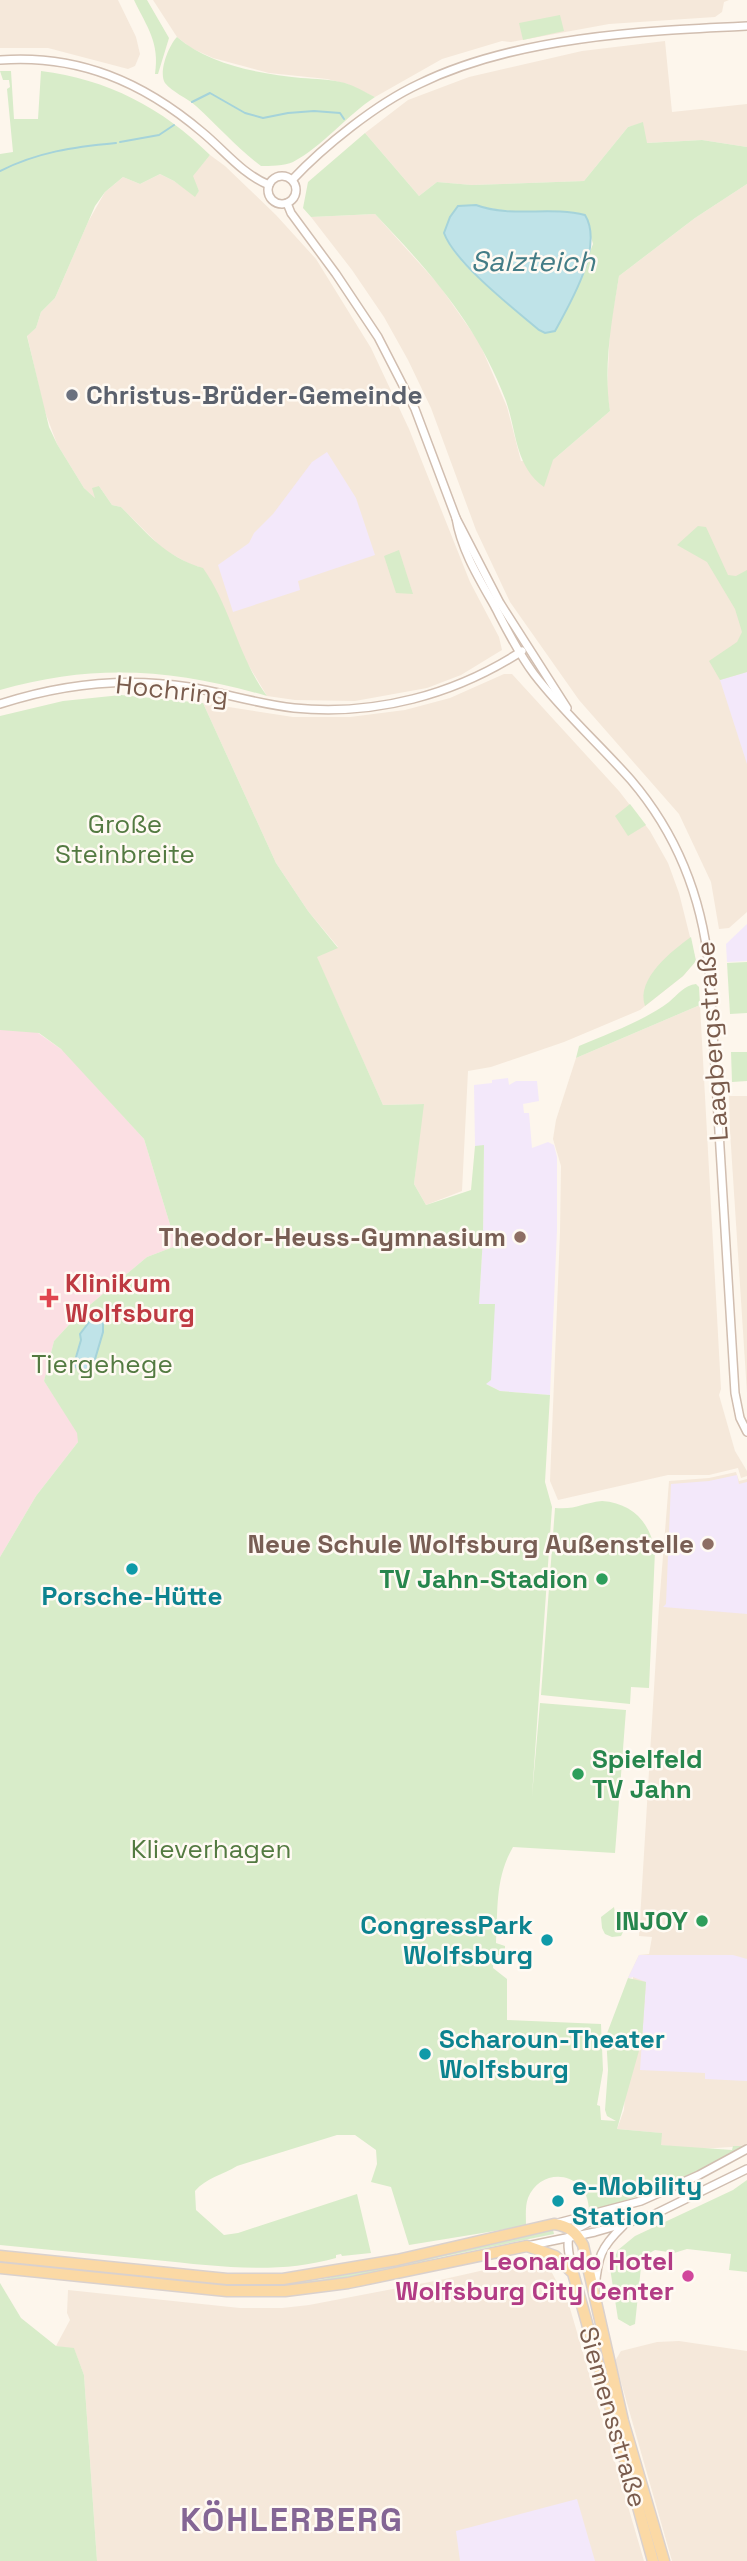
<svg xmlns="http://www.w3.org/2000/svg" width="747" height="2561" viewBox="0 0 747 2561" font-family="'Space Grotesk',sans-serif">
	<rect width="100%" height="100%" fill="#fdf6ec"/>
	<g fill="#f5e8da">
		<path d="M0,0H118L136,37L140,54L135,66L128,69L48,48H0Z"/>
		<path d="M153,0H729L724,2L722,12L715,17L609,24L511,42L502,41L442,59L375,97L347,84L327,79L269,73L213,58L191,48L177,37Z"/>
		<path d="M665,41L672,112L747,104V147L702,140L646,143L643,123L628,127L584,181L472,185L437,182L419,196L365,133L408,100L469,77L582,51Z"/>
		<path d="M210,155L225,166L276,215L316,259L371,348L409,429L470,582L499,637L502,650L461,675L427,688L355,701L295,700L267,696L240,651L221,601L198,566H193L163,549L121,507L112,505L99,486L96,499L84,488L57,444L44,409L27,335L36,328L41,312L55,298L88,222L105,192L123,177L140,184L160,174L174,181L195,196L199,191L192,176Z"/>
		<path d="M747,184V912L729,928L719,929L711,882L679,814L579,700L510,602L476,530L431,408L408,360L384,317L352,270L311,217L375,214L439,285L479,342L507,407L521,461L553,460L610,411L607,392L610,328L619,276L695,218Z"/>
		<path d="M504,674H512L619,791L650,831L668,863L679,893L696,961L683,976L640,1010L564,1042L491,1067L468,1071L462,1191L426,1205L414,1184L423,1104L383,1105L316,956L338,947L308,911L276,863L203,703L293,717H350L405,710L450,698Z"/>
		<path d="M700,1005L721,1389L719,1395L735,1451L747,1471V1476L741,1478L738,1468L709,1475H668L558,1500L550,1481L560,1232L561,1166L553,1139L556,1120L576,1058Z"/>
		<path d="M729,1096H747V1393L730,1131Z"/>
		<path d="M736,1472L739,1481L747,1479V2146L699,2149L660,2145L661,2133L617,2129L624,2110L633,1977L628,1978L639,1955L649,1954L652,1937L639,1936L659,1606L669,1481L709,1478Z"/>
		<path d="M524,2261L543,2264L551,2271L569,2305L644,2561H97L84,2375L74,2349L56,2346L70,2320L67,2313L68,2290L240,2308H282L309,2305L440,2280Z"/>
		<path d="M679,2341L747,2351V2561H672L615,2361L621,2351L657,2342Z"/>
	</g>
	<g fill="#f3e8fa">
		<path d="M327,452L356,498L375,555L298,581L300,590L233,612L218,565L249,543L254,533L273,514L312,462Z"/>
		<path d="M747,672V764L720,680Z"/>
		<path d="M747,924V961L727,962L726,944Z"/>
		<path d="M508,1078L509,1085L516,1081H537L539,1101L523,1104L524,1113H529L532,1148L548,1142L554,1145L557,1157V1230L550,1395L500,1391L486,1384L476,1350L483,1237L484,1146H475L474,1085L492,1083V1080Z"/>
		<path d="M737,1475L739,1484L747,1482V1614L663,1607L666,1604L671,1484L709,1481Z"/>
		<path d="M639,1955H733L747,1959V2081L705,2079V2073L640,2070L646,1982L633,1977L628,1978Z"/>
		<path d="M577,2499L595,2561H460L456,2531Z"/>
	</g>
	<path fill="#fbdfe3" d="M0,1006L65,1052L144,1139L175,1241L181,1244L147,1257L79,1314L54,1341L44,1381L78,1433V1442L36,1496L0,1557Z"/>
	<g fill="#d8ecc9" fill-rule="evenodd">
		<path d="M134,0H147L169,38L158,74H155C160,43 147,27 134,0Z"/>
		<path d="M560,15L564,31L523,40L519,23Z"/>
		<path d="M177,37C209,65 261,74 301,78C316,79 330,79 345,83C355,86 365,92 375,97C346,116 323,146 293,162C285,166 269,166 261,166C237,148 218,126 196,106C187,98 172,92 165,83C158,72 169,45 177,37Z"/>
		<path d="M0,71H11L14,119H38L41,71C107,79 163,108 210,155L193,176L199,191L195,197L174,181L160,174L140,184L123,177L105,192L95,206L55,298L41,312L36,328L27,336L49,427L57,444L84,488L95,498L92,488L99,486L112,505L121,507C149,535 164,556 203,568C231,607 238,657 267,696C173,669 95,663 0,690V154L13,152L7,89L10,87L9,80H3Z"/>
		<path d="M643,122L647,143L702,140L747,147V184L695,218L619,276C612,320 603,366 610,411L553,460L544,487C515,466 517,433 506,401C477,324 431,273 375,214L311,217L303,208L308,182L365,133L419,196L437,182L472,185L584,181L628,127ZM462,205C479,205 495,210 512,211C536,213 562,209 585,215L593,244L572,297L555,331C519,308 459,274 444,233L450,217Z"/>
		<path d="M698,526L706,527L728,575L736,576L747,570V672L720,680L709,661L737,642L742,632L735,609L707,562L677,545Z"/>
		<path d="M399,550L413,594L396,593L384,556Z"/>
		<path d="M121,695L203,703L276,863L308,911L338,948L317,957L383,1105L424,1104L414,1184L426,1205L471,1190L475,1146L484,1145L483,1237L479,1304H495L491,1380L486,1384L500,1391L550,1395L545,1482L552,1507L532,1796L540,1703L626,1710L615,1853L513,1847C495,1878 498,1909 496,1943L505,1946V1955H494L493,1968L507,1979V2020L601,2024L603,2070L597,2105L600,2106L601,2120L616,2121L607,2116L605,2110L608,2070L606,2036L628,1978L646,1982L642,2040L617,2129L662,2133L661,2145L732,2150L733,2146H746C694,2175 647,2196 589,2211C589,2171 541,2165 528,2198C525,2206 526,2217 526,2226L409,2245L391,2187L371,2182L377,2164L376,2150L355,2135H337L237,2166C222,2175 206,2178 195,2191L196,2210L224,2235L238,2233L357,2194L371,2253L342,2256L341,2254L336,2255V2258C276,2275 216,2266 155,2260C103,2255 52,2250 0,2245V1557L36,1496L78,1442L77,1433L44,1381L54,1341L79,1314L147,1257L181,1244L175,1241L144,1139L61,1049L39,1033L0,1030V716L63,701Z"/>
		<path d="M630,804L646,825L628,836L615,816Z"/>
		<path d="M691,937L696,961L683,976L645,1006C635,979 673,950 691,937Z"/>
		<path d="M747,962V1013L730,1014L727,963Z"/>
		<path d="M696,984L699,987L700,1005L576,1058L579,1046C609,1033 642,1022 669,1002C677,995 685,985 696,984Z"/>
		<path d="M731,1052H747V1081L732,1082Z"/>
		<path d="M602,1501C632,1503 650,1522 655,1551L649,1688L631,1687L630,1704L541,1695L555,1508C576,1510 582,1503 602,1501Z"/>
		<path d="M614,1907L616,1919L624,1930L621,1936L612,1937L605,1934L602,1928L601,1917Z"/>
		<path d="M747,2180V2272L729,2270L731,2254L687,2249L674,2253L655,2250L646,2255L641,2267L635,2324L630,2326L618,2319L610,2268L618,2250L635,2236L733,2190Z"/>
		<path d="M544,2230H553L554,2234L441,2257L348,2279L285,2287L227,2288L156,2279L255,2284L319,2280Z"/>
		<path d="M0,2283L21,2318L56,2346L74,2348L84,2375L97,2561H0Z"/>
	</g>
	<g fill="#bfe3e8" stroke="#a5d3da" stroke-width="2">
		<path d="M476,205C511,218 550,206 585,215C604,246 571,302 555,331L545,333L539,330C513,308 455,263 444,233L450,217L458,206Z"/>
		<path d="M109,1306L114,1307V1310L103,1321V1332L93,1366L85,1370H78L74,1364L81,1340L80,1334L93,1317Z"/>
	</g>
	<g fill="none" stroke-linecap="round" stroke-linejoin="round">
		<g stroke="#a5d3da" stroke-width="2">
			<path d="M192,102L210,93L245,113L263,118L288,113L314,111L340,113L344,119"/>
			<path d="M120,142L159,135L174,125"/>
			<path d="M0,171C38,152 73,147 116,143"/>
		</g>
		<defs>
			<g id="minor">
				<path d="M0,60C78,54 143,82 202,132C224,150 242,174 269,185"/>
				<circle cx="282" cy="190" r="14"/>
				<path d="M292,180C324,146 376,104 419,84C515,37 641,31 747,26"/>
				<path d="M287,203L291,213L336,274L378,337L415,409L456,518L487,578L500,603L567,708"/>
				<path d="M456,518C461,549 478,577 494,605C506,628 518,653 534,674C563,712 599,744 631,780C677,834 702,898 709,968L735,1393L740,1418L747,1432"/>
				<path d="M0,704C61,684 125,677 189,687C224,693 258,704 294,708C375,716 454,695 522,651"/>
				<path d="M558,2223L641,2201L699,2175L747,2149"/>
				<path d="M527,2246L595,2232L651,2216L747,2169"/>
				<path d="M573,2273C562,2226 568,2236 603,2214"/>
				<path d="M595,2288C598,2257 600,2248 623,2226"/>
			</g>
			<g id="major">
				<path d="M0,2256L227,2279H283L397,2260L554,2224C569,2226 576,2232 583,2245L623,2421L664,2561"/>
				<path d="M0,2268L227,2291H285L348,2283L527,2246L555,2256L573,2273L653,2561"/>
			</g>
		</defs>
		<use href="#minor" stroke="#d1beb0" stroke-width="10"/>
		<use href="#major" stroke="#dad1cd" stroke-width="13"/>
		<use href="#minor" stroke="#fff" stroke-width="7"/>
		<use href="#major" stroke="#fbd9a5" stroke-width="10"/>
	</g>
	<circle fill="#6b7280" stroke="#fffaf3" stroke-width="2.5" cx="72" cy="395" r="7"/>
	<g fill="#8d6e63" stroke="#fffaf3" stroke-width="2.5">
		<circle cx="520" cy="1237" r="7"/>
		<circle cx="708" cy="1544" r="7"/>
	</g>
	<path fill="#e0444e" stroke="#fffaf3" stroke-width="2.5" d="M45.5 1287.5h7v7h7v7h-7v7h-7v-7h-7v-7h7z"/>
	<g fill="#0f9aa8" stroke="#fffaf3" stroke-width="2.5">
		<circle cx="132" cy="1569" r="7"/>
		<circle cx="547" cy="1940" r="7"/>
		<circle cx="425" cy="2054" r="7"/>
		<circle cx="558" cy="2201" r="7"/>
	</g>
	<g fill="#2e9e5b" stroke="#fffaf3" stroke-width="2.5">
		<circle cx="602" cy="1579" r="7"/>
		<circle cx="578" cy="1774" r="7"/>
		<circle cx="702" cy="1921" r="7"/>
	</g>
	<circle fill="#d1479c" stroke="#fffaf3" stroke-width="2.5" cx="688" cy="2276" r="7"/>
	<g text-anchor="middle" stroke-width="5" stroke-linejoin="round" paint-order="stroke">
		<g font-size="26" font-weight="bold" fill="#5b616d" stroke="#fffaf3" text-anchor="start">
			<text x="86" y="404">Christus-Brüder-Gemeinde</text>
		</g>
		<g font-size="26" fill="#7a5c4d" stroke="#fffaf3">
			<text transform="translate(172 690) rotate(6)" y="9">Hochring</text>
			<text transform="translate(712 1041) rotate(-94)" y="9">Laagbergstraße</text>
			<text transform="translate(613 2417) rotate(74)" y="9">Siemensstraße</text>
		</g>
		<g font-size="26" fill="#537a41" stroke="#fffaf3">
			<text x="125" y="833">Große<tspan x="125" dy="30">Steinbreite</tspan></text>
			<text x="102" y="1373">Tiergehege</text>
			<text x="211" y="1858">Klieverhagen</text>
		</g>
		<g font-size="26" font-weight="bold" fill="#785e54" stroke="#fffaf3" text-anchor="end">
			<text x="506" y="1246">Theodor-Heuss-Gymnasium</text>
			<text x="694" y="1553">Neue Schule Wolfsburg Außenstelle</text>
		</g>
		<g font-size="26" font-weight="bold" fill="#be3a42" stroke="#fffaf3" text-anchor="start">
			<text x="65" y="1292">Klinikum<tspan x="65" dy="30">Wolfsburg</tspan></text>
		</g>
		<g font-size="26" font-weight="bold" fill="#27864d" stroke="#fffaf3" text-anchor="end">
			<text x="588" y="1588">TV Jahn-Stadion</text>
			<text x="592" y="1768" text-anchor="start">Spielfeld<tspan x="592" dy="30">TV Jahn</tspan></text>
			<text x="688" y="1930">INJOY</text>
		</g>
		<g font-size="26" font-weight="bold" fill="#0d838f" stroke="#fffaf3" text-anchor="start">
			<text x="132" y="1605" text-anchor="middle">Porsche-Hütte</text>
			<text x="533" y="1934" text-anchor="end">CongressPark<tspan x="533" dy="30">Wolfsburg</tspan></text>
			<text x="439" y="2048">Scharoun-Theater<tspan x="439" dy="30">Wolfsburg</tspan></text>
			<text x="572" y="2195">e-Mobility<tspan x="572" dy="30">Station</tspan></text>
		</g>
		<g font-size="26" font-weight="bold" fill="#b23c85" stroke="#fffaf3" text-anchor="end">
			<text x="674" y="2270">Leonardo Hotel<tspan x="674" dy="30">Wolfsburg City Center</tspan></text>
		</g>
		<g font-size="28" font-style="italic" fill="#437c86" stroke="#fffaf3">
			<text x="533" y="271">Salzteich</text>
		</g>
		<g font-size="33" font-weight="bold" letter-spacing="2" fill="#846695" stroke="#fffaf3">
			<text x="292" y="2531">KÖHLERBERG</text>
		</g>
	</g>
</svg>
